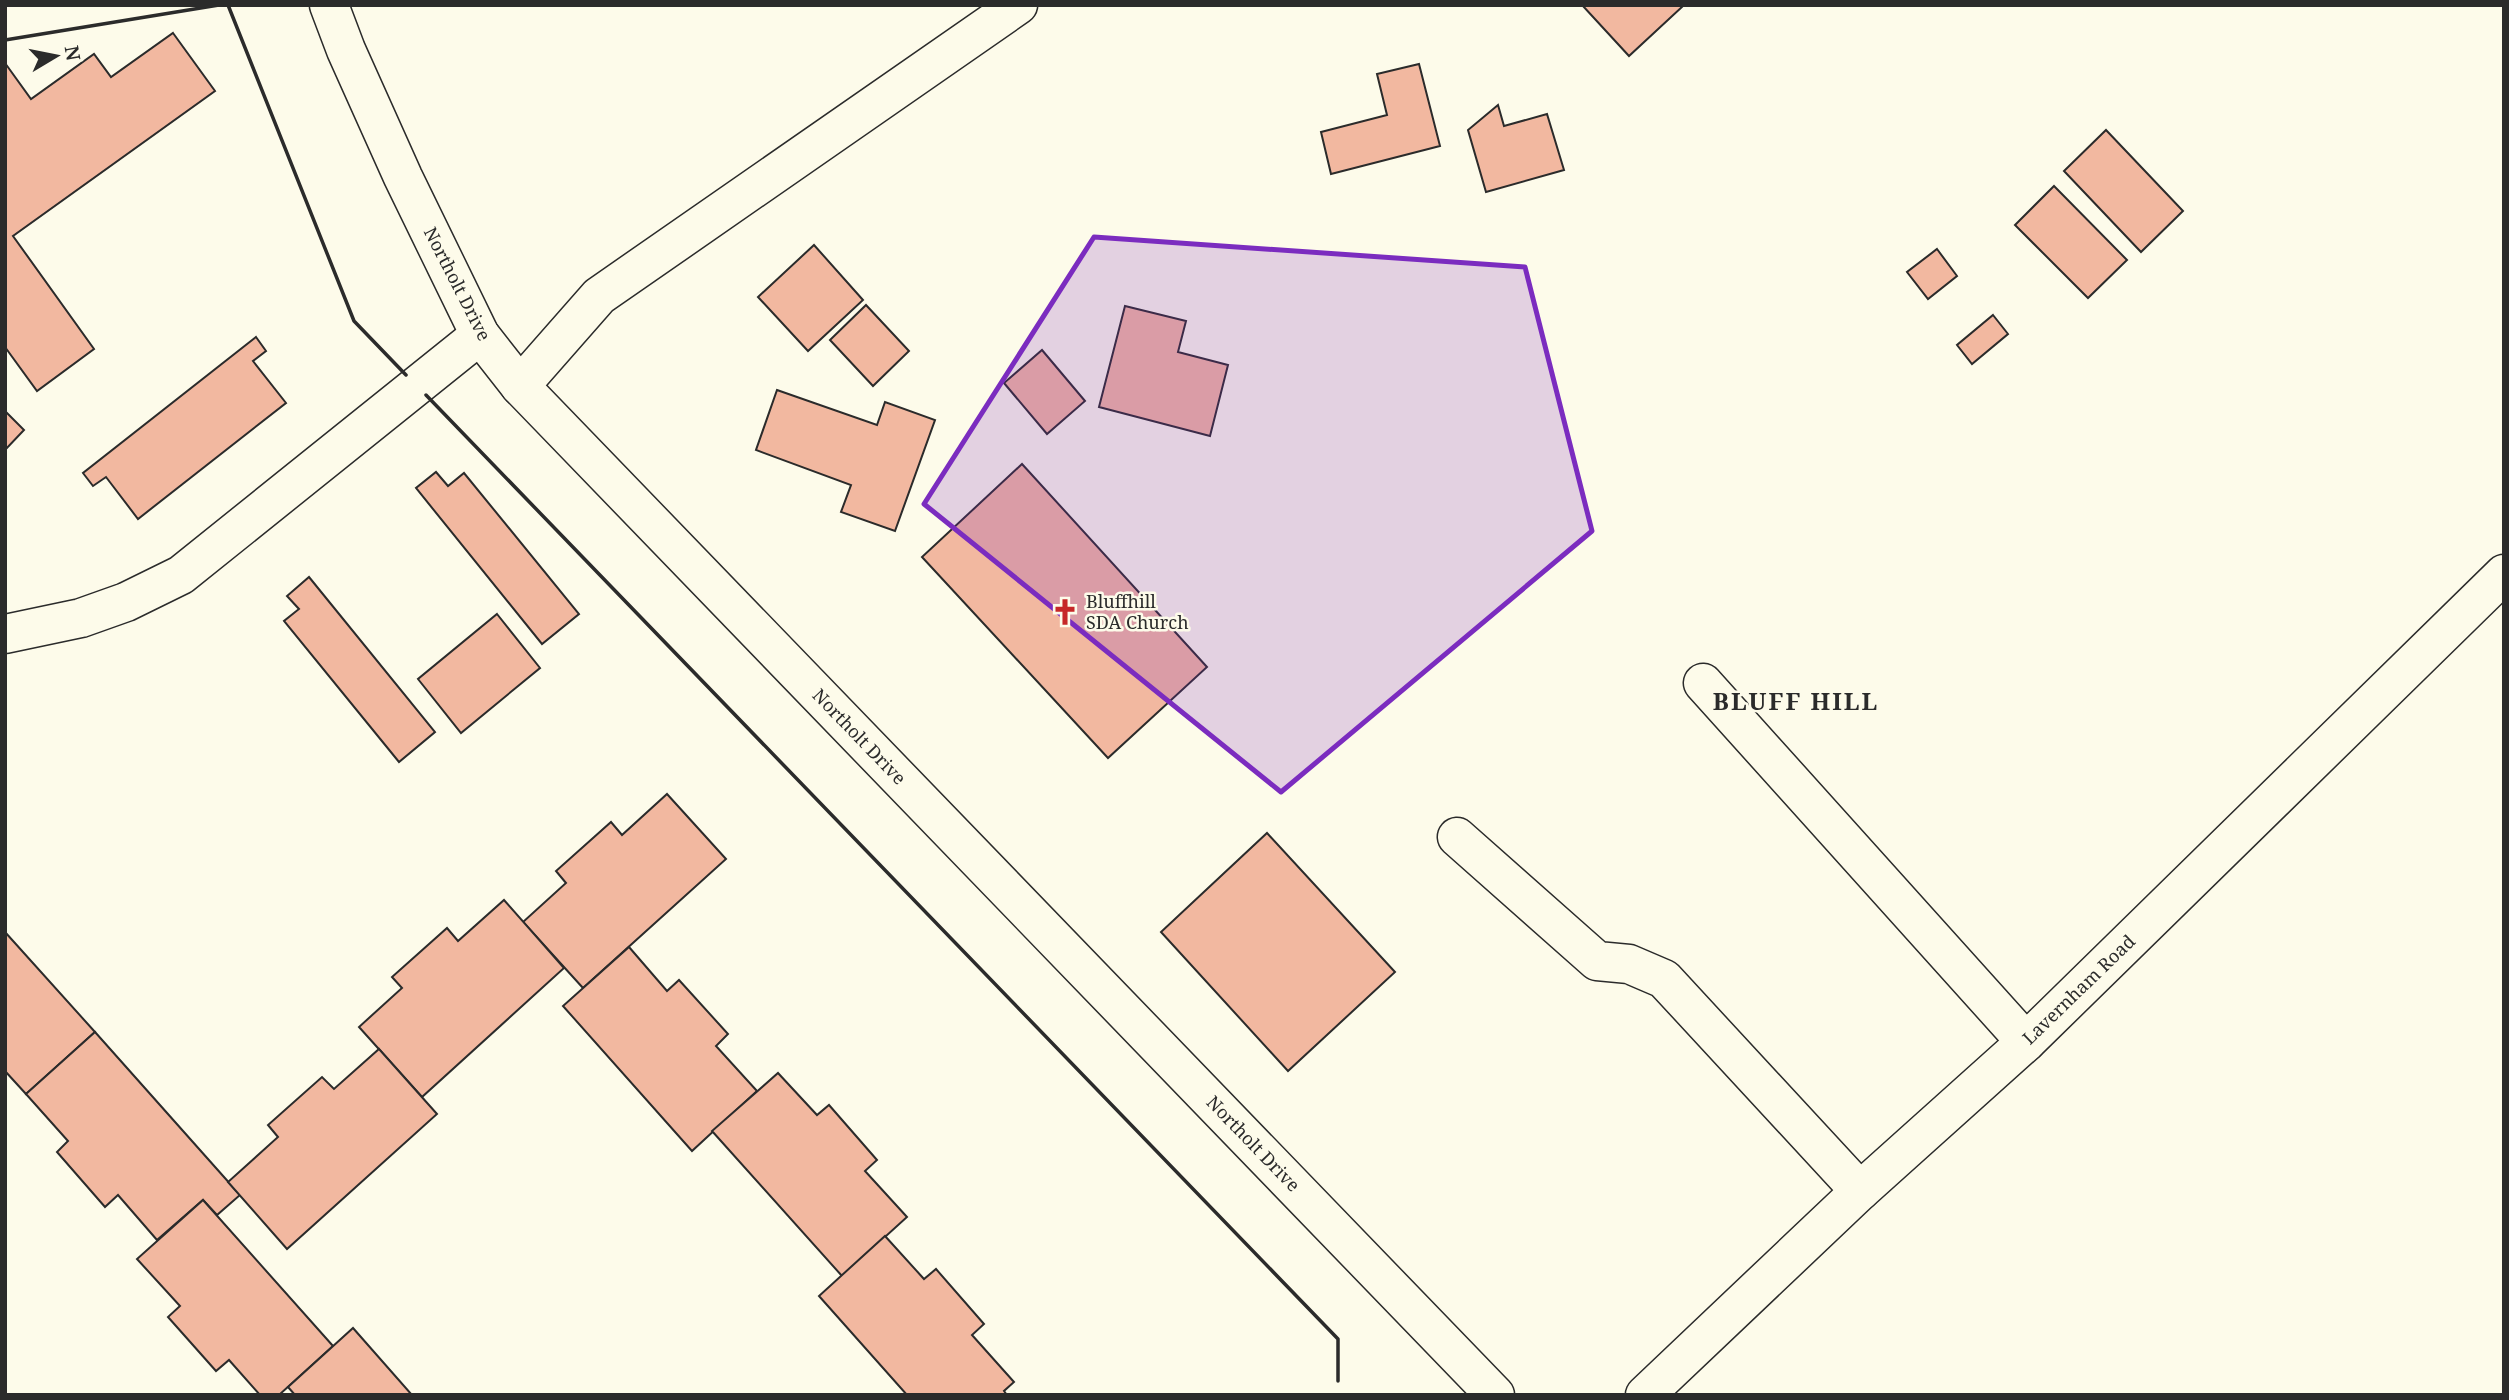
<svg xmlns="http://www.w3.org/2000/svg" width="2509" height="1400" viewBox="0 0 2509 1400" font-family="'Noto Serif',serif">
	<rect width="100%" height="100%" fill="#fdfbea"/>
	<g fill="#f2b8a0" stroke="#2b2b2b" stroke-width="2">
		<path d="M1582,5H1682L1683,6L1629,56Z"/>
		<path d="M173,33L215,91L13,236L94,349L37,391L5,347V63L31,99L94,54L111,77Z"/>
		<path d="M1419,64L1440,146L1331,174L1321,132L1387,115L1377,74Z"/>
		<path d="M1498,105L1504,126L1547,114L1564,170L1486,192L1468,130Z"/>
		<path d="M2106,130L2183,211L2141,252L2064,171Z"/>
		<path d="M2054,186L2127,260L2088,298L2015,225Z"/>
		<path d="M814,245L863,300L808,351L758,297Z"/>
		<path d="M1937,249L1957,276L1928,299L1907,272Z"/>
		<path d="M866,305L909,351L873,386L830,340Z"/>
		<path d="M1125,306L1186,321L1178,352L1228,365L1210,436L1099,407Z"/>
		<path d="M1993,315L2008,334L1972,364L1957,345Z"/>
		<path d="M256,337L266,351L253,361L286,403L138,519L106,477L93,486L83,473Z"/>
		<path d="M1042,350L1085,401L1047,434L1004,383Z"/>
		<path d="M777,390L877,425L885,402L935,420L895,531L841,512L851,485L756,450Z"/>
		<path d="M5,411L24,430L5,450Z"/>
		<path d="M1022,464L1207,667L1108,758L922,557Z"/>
		<path d="M436,472L448,486L464,473L579,614L542,644L416,488Z"/>
		<path d="M309,577L435,732L399,762L284,621L299,609L287,596Z"/>
		<path d="M497,614L540,668L461,733L418,679Z"/>
		<path d="M667,794L726,859L583,988L523,922L566,883L556,871L611,822L622,835Z"/>
		<path d="M1267,833L1395,972L1288,1071L1161,932Z"/>
		<path d="M504,900L564,968L422,1097L359,1027L402,988L392,977L447,928L458,941Z"/>
		<path d="M5,932L95,1032L26,1094L5,1071Z"/>
		<path d="M629,947L667,991L679,980L728,1034L716,1046L757,1091L692,1151L563,1006Z"/>
		<path d="M95,1032L240,1195L217,1215L203,1200L157,1240L118,1195L105,1207L57,1152L68,1141L26,1094Z"/>
		<path d="M379,1049L437,1114L287,1249L228,1182L278,1137L268,1125L322,1077L334,1089Z"/>
		<path d="M778,1073L817,1115L829,1105L877,1160L865,1171L907,1217L842,1276L712,1131Z"/>
		<path d="M203,1200L333,1346L279,1395H260L229,1360L216,1371L168,1317L180,1306L137,1259Z"/>
		<path d="M885,1236L924,1279L936,1269L984,1324L972,1335L1014,1382L1004,1391L1007,1395H907L819,1296Z"/>
		<path d="M353,1328L412,1395H295L288,1387Z"/>
	</g>
	<g fill="none" stroke-linecap="round" stroke-linejoin="round">
		<defs>
			<g id="minor">
				<path d="M329,5L346,50L403,177L480,335L520,386L1495,1395"/>
				<path d="M520,386L599,296L1018,5"/>
				<path d="M5,634L81,618L126,602L181,575L480,335"/>
				<path d="M1703,683L2026,1042"/>
				<path d="M1457,837L1597,961L1629,964L1664,979L1860,1191"/>
				<path d="M1645,1395L1860,1191L2026,1042L2504,574"/>
			</g>
		</defs>
		<use href="#minor" stroke="#2b2b2b" stroke-width="41"/>
		<use href="#minor" stroke="#fdfbea" stroke-width="38"/>
		<g stroke="#2b2b2b" stroke-width="3.5">
			<path d="M228,5L354,321L406,375"/>
			<path d="M5,40L219,5"/>
			<path d="M426,395L1338,1339V1381"/>
		</g>
	</g>
	<path fill="#7b2cbf" fill-opacity="0.2" stroke="#7b2cbf" stroke-width="5" stroke-linejoin="round" d="M1094,237L1525,267L1592,531L1281,792L924,504Z"/>
	<defs>
		<symbol id="church-bare" viewBox="-9 -9 18 18"><path d="M-1.2-6h2.4v3.5h3.3v2.4h-3.3V6h-2.4V-.1h-3.3v-2.4h3.3Z" fill="#c62828" stroke="#fdfbea" stroke-width="2.5" paint-order="stroke"/></symbol>
	</defs>
	<g fill-rule="evenodd">
		<use href="#church-bare" x="1046" y="593" width="38" height="38"/>
	</g>
	<g text-anchor="middle" stroke-width="5" stroke-linejoin="round" paint-order="stroke">
		<g font-size="18" fill="#2b2b2b" stroke="#fdfbea">
			<text transform="translate(457 284) rotate(63)" y="6">Northolt Drive</text>
			<text transform="translate(859 737) rotate(46)" y="6">Northolt Drive</text>
			<text transform="translate(2079 990) rotate(-44)" y="6">Lavernham Road</text>
			<text transform="translate(1253 1144) rotate(46)" y="6">Northolt Drive</text>
		</g>
		<g font-size="18" fill="#2b2b2b" stroke="#fdfbea" text-anchor="start">
			<text x="1086" y="608">Bluffhill<tspan x="1086" dy="21">SDA Church</tspan></text>
		</g>
		<g font-size="24" font-weight="bold" letter-spacing="2" fill="#2b2b2b" stroke="#fdfbea">
			<text x="1796" y="710">BLUFF HILL</text>
		</g>
	</g>
	<rect width="2509" height="1400" fill="none" stroke="#2b2b2b" stroke-width="14"/>
	<g transform="translate(56 56) rotate(80)" stroke="#fdfbea" stroke-width="5" paint-order="stroke">
	<path d="M0-5L12 26L0 18L-12 26Z" fill="#2b2b2b"/>
	<text y="-10" font-size="19" font-weight="bold" text-anchor="middle" fill="#2b2b2b">N</text>
	</g>
</svg>
